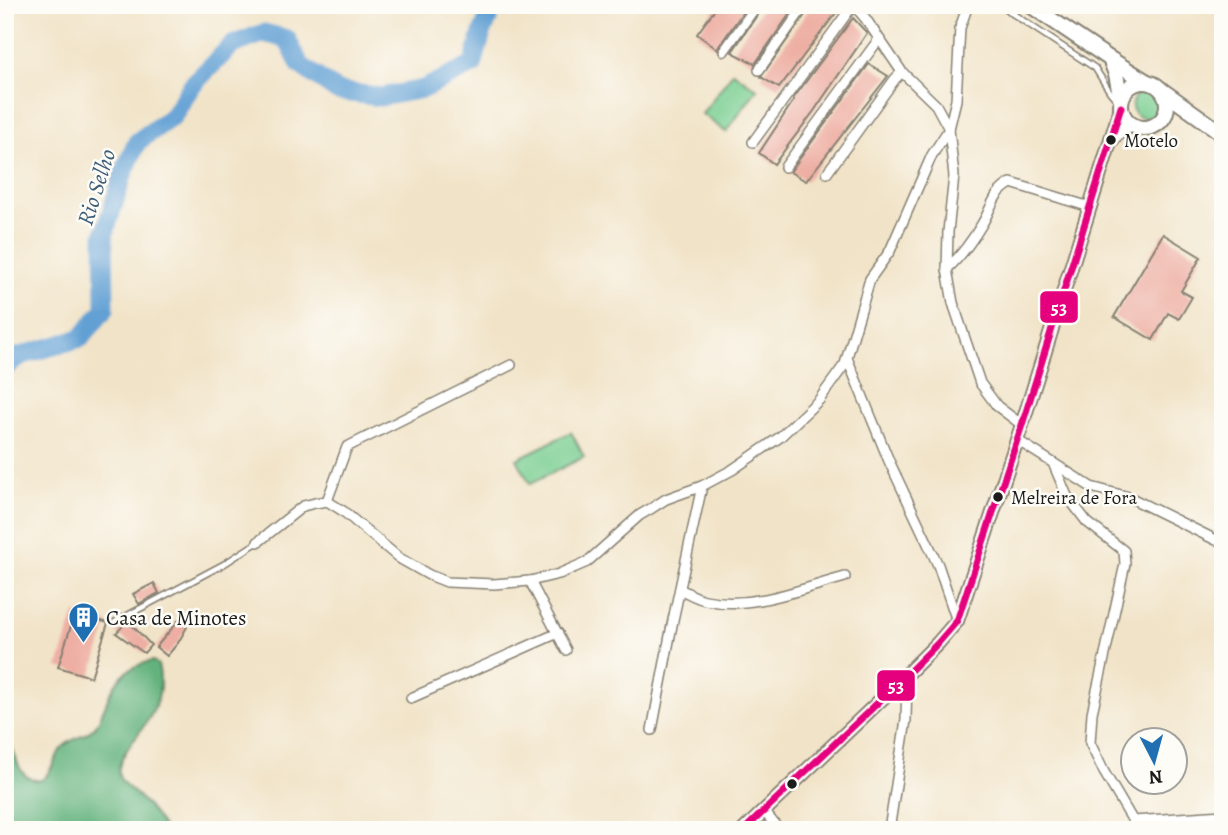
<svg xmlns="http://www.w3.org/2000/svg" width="1228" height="835" viewBox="0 0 1228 835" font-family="Alegreya,serif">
	<rect width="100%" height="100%" fill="#fdfcf7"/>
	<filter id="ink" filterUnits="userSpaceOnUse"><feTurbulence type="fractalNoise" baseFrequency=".0143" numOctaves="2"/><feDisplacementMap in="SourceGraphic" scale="14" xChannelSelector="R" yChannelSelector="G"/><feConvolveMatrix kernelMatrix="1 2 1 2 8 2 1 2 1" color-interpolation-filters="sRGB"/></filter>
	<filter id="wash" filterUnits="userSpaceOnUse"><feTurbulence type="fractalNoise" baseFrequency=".00686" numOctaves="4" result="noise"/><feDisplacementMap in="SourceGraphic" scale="28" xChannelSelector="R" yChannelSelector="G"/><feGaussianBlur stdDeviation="1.57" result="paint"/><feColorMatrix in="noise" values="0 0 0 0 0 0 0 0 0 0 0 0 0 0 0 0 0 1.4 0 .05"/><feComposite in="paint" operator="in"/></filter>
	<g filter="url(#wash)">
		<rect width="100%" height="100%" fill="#f1e3c7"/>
		<g fill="#7bcf93" stroke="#4c7658" stroke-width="2">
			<path d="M733,72L757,89L726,132L702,114Z"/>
			<circle cx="1145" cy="105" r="13"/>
			<path d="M571,432L584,457L530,484L517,459Z"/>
		</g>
		<path fill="#64b27d" stroke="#40674c" stroke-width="2" d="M153,661L158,665C162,681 160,698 152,713C144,730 115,757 119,775C120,780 125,785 129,788C144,800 155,814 165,830H5V733C15,746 15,767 26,776C30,778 37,782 41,780C49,778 56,756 61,749C70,737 87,738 96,725C100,719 102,712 105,706C114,681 125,666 153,661Z"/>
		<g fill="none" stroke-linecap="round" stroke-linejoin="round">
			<path stroke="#62a0d4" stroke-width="19" d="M5,368L20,356L81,338L105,309L104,235L123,175L137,142L173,116L192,85L232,45L264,33L287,39L300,65L337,91L381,97L423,89L473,65L482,33L494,5"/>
		</g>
		<g id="blocks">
			<g fill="#eeaea3">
				<path d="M718,5H748L717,49L697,34Z"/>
				<path d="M764,5H796L755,64L732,52Z"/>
				<path d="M812,5H842L779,88L761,77Z"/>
				<path d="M853,18L867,33L814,111L774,164L759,153L794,100L793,99Z"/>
				<path d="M869,64L888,76L806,181L790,172Z"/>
				<path d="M1163,234L1201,257L1181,291L1192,297L1179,319L1168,313L1153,340L1114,317Z"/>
				<path d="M154,583L159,593L139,604L133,594Z"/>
				<path d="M75,613L108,623L91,677L58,667Z"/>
				<path d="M179,620L187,627L178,643L167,656L156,647Z"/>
				<path d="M128,621L151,645L144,653L116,633Z"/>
			</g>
		</g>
	</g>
	<g filter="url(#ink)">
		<use href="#blocks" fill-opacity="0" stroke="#868072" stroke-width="2"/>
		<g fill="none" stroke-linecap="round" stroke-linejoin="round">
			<defs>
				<g id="service">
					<path d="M1002,5L1013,14"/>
					<path d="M1018,5L1013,14L1095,68L1110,92L1116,99"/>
					<path d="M115,622L224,564L258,542"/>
				</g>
				<g id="minor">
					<path d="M854,5L865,18L902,72L936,105L949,129L954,176L948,232L947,269L953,303L980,383L997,406L1022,425"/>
					<path d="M724,51L757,5"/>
					<path d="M759,70L805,5"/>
					<path d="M753,142L853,5"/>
					<path d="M785,167L879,39"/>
					<path d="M827,173L895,79L902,72"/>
					<path d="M947,269C962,255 972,241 982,224C993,206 992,194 1011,183L1090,207"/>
					<path d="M847,358L889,461L938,565L957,621"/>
					<path d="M1017,440L1091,487L1129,497L1216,540L1223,541"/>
					<path d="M1053,463L1067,496L1087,522L1124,551L1125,564L1092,713L1090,743L1104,772L1133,821L1223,815"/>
					<path d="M327,501L347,447L511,365"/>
					<path d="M258,542L303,506L315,503L327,501L343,511L399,558L429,575L447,582L494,584L530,581L559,574L587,562L640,515L652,508L666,499L702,486L732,470L780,437L819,400L845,364L870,279L890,251L932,155L949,129L956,100L960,28L968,5"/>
					<path d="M530,581L566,650"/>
					<path d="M680,589C688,593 696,598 705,600C751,610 800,589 845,577"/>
					<path d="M411,698L558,633"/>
					<path d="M652,730L673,620L702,486"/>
					<path d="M764,811L779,830"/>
					<path d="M889,830L906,720L907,675"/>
				</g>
				<g id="secondary">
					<path d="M1111,141C1117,133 1123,129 1133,125"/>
					<path d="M744,830L887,694L938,643L957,621L1022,425L1121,107"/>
				</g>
				<g id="primary">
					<path d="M1030,5L1110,59L1147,82"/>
					<path d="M1110,59L1116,74L1121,100"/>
					<circle cx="1144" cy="105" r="23"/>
					<path d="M1163,91L1223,134"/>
				</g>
			</defs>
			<use href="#service" stroke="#868072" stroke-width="8"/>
			<use href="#minor" stroke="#868072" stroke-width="12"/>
			<use href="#secondary" stroke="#868072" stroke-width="16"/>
			<use href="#primary" stroke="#868072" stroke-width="18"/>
			<use href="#service" stroke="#fff" stroke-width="4.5"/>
			<use href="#minor" stroke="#fff" stroke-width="9"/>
			<use href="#secondary" stroke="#fff" stroke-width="12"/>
			<use href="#primary" stroke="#fff" stroke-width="14"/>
			<defs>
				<path id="bus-1" d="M744,830L887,694L938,643L957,621L1022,425L1121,107"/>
			</defs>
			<use href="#bus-1" stroke="#fdfcf7" stroke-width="12"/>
			<use href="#bus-1" stroke="#e5007d" stroke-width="7"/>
		</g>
	</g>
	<defs>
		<symbol id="building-pin" viewBox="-11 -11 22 30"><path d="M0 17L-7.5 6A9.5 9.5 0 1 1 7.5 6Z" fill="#1f6fb2" stroke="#fdfcf7"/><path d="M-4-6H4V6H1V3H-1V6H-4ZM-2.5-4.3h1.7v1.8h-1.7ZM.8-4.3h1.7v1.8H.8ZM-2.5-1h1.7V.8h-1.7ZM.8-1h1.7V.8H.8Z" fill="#fff"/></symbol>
	</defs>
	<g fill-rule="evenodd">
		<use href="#building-pin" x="66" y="600" width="35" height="47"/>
	</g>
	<g fill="#1c1c1c" stroke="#fdfcf7" stroke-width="2.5">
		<circle cx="1111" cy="140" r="6"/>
		<circle cx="998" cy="497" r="6"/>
		<circle cx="792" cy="784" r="6"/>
	</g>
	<g text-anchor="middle" stroke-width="5" stroke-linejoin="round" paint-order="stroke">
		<g font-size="19" fill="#1c1c1c" stroke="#fdfcf7" text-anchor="start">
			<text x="1124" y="147">Motelo</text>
			<text x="1011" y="504">Melreira de Fora</text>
		</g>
		<g font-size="21" fill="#1c1c1c" stroke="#fdfcf7" text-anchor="start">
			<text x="106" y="625">Casa de Minotes</text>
		</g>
		<g font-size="23" font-style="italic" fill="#3f5e78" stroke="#fdfcf7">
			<text transform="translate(96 187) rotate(-72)" y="8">Rio Selho</text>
		</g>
	</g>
	<g stroke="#fdfcf7" stroke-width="2.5">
		<rect x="1039" y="290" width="40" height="34" rx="7" fill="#e5007d"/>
		<rect x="876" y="669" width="40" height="33" rx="7" fill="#e5007d"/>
	</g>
	<g font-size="19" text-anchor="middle" font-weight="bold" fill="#fff">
		<text x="1059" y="314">53</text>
		<text x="896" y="692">53</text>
	</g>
	<rect width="1228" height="835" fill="none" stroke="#fdfcf7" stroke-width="28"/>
	<g transform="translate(1154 761) rotate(174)"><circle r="33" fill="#fdfcf7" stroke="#a3a29f" stroke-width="2"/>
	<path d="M0-5L12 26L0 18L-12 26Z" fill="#1f6fb2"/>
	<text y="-10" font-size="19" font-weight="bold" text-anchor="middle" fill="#1c1c1c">N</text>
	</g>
</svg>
